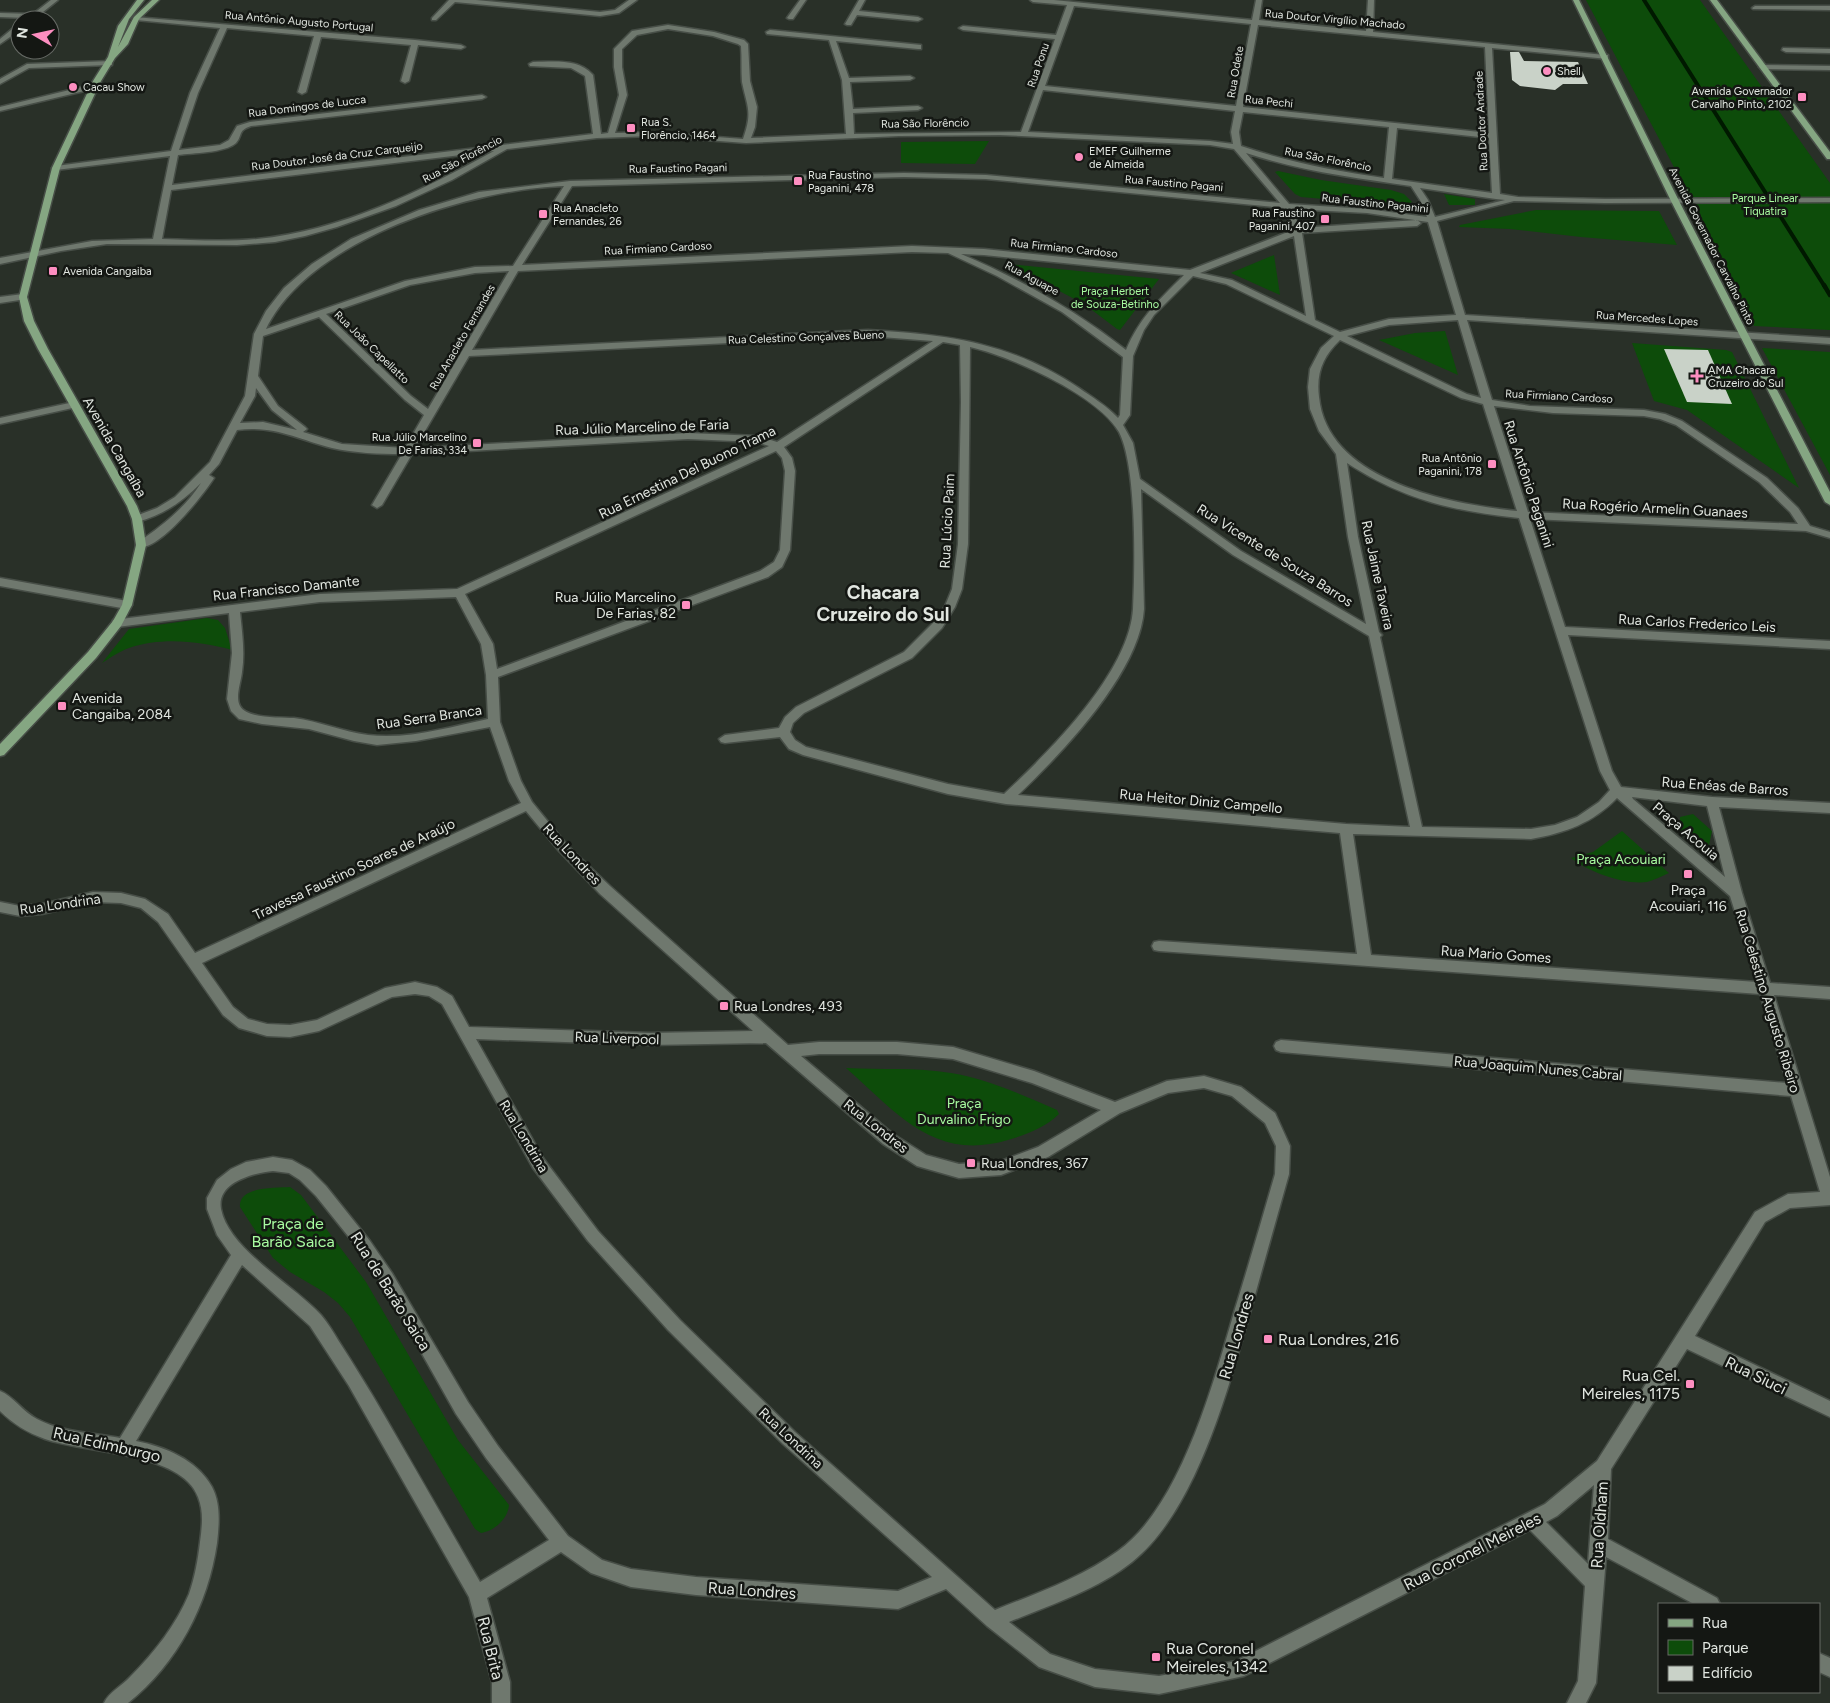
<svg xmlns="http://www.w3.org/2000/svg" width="1830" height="1703" viewBox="0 0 1830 1703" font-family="Figtree,sans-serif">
	<rect width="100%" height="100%" fill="#293028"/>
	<g fill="#0d4c0a">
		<path d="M1586,0H1700L1830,183V330L1754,326L1696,209Z"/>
		<path d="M989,141L975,164L901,163V142Z"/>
		<path d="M1278,171L1321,180L1391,190L1404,194L1412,202L1404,206L1301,197L1295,194L1275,172Z"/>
		<path d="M1444,194L1475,199V205H1449Z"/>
		<path d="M1536,210L1659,211L1677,245L1581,237L1510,229L1459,227L1460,225Z"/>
		<path d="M1274,255L1280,295L1231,273L1233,272Z"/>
		<path d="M1008,264L1159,279L1120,330L1117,329L1084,304Z"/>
		<path d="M1445,331L1458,375L1379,340L1415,333Z"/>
		<path d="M1632,343L1726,350L1732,352L1799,488L1687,410L1654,401Z"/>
		<path d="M1762,348L1830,352V475Z"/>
		<path d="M207,618L218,620L225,628L232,650C200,641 161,637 129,648C120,651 110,658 102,663L129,629Z"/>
		<path d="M1693,814L1712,831L1709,845L1690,841L1680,831V817Z"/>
		<path d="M1622,831L1669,873C1662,876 1654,880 1647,882C1624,885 1589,872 1571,858L1593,852Z"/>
		<path d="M846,1068C881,1070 916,1067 951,1073C988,1079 1022,1095 1057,1110L1059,1114C1046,1127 1026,1135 1008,1140C934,1162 897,1113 846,1068Z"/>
		<path d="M290,1187L301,1195L366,1282L458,1440L509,1505C508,1519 494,1531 481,1533L475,1529L350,1317L338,1303L324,1292L290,1272L273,1258L240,1207C238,1186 276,1188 290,1187Z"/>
	</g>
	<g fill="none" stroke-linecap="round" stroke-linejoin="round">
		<path stroke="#001900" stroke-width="4" d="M1644,0L1825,287"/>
		<path stroke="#001900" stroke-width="4.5" d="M1824,285L1830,295"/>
	</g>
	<g fill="#c9d2c8">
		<path d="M1510,52H1519L1524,61L1578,62L1588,84H1563L1555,90L1520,86L1512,80Z"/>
		<path d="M1664,349L1708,350L1732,404L1687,402Z"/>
	</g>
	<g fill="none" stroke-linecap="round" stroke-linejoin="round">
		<defs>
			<g id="minor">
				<path d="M51,0H58L33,20H25L27,18L0,17V13L33,14Z"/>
				<path d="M449,0H476L600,12L615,10L629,0H637L619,13L600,16L455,2L436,20H432V18Z"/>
				<path d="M800,0H806L793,19H789L787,18Z"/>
				<path d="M859,0H865L859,11L918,17L922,19L918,21L857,15L851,25H847L845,24Z"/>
				<path d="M1030,0H1054L1252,20L1256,0H1262L1259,20L1366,31L1368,0H1374L1373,32L1605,55H1608V59L1492,48L1500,194L1518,197L1605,199L1830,198V202L1605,203L1514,201L1437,221L1465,315L1830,338V344L1467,320L1492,400L1530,406L1644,410L1665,414L1682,421L1767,478L1798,508L1810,526L1830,532V538L1806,531L1530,519L1565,627L1830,641V649L1568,635L1612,771L1621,787L1712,797L1830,803V813L1719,807L1742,893L1770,983L1830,987V999L1774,995L1830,1177V1205L1790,1208L1765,1222L1695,1336L1830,1401V1417L1687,1349L1611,1469L1608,1539L1717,1598L1720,1604H1694L1606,1557L1596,1683L1586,1703H1567L1578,1681L1585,1586L1530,1530L1244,1676L1159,1694L1095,1687L1039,1667L987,1626L946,1589L898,1609L696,1595L631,1587L591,1573L561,1552L487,1598L510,1682V1703H492V1682L469,1597L349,1386L310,1326L242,1265L136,1441C166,1447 197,1460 212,1487C221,1504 219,1525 217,1543C208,1605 177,1664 128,1703H104C109,1692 122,1686 130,1677C154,1653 176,1625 189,1594C195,1577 198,1559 200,1542C202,1527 204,1512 198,1497C182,1452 85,1453 45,1439C28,1433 13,1424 0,1411V1391C13,1396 23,1412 37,1419C61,1432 93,1433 120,1438L231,1255L217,1235L207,1209V1198L217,1180L231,1169L246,1162L273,1157L292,1160L310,1170L326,1186L370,1241L392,1273L468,1402L498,1446L568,1536L602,1560L631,1569L696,1577L898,1591L932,1577L783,1444L668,1330L588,1241L533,1168L442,1004L429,996L415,994L392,997L319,1031L290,1037L267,1036L239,1028L223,1015L158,922L141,908L121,903L93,902L42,914L20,916L0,912V902L20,906L42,904L93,892L121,893L145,899L168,914L195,953L521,803L509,781L490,727L416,741L377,745L354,741L309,729L262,724L239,719L231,711L227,699L232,653L229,613L117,627L113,626L112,623L113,620L320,594L457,589L769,446L757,442L688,439L412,454L382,505L377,508L372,505L402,454C378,454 355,453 332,448C297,439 274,425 237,430L219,464L209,475L214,478C204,494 158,553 137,547L136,545L137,543C162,526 185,508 201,483C182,502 163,515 137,522L132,519L133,517L157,508L175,497L210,462L245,396L254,334L266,311L284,288L312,264L351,239L419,210L479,192L570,181L904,173L986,175L1280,203L1234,149L1210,145L1000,135L899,136L746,143L651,136L597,138L507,149L452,180L396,206L337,227L305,236L275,242L237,245L107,244L61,251L0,264V258L92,241L153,239L170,156L56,170L52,168L56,166L171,151L190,93L220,28L136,20L134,19V17L415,40L461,45L465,47L461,49L418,45L409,81L405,83L401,81L411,45L321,37L306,92L302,94L298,92L314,36L227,28L198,93L179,150L220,145L229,140L237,126L250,122L482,95L486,97L482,99L251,126C237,131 243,135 236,143C225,153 192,153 178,155L172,185L593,134L585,76L571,68L530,66L529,64L533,62C553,62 578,58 593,75L601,134L608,133L619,95L614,67V49L632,31L668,25L714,32L744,40L748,44L750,81L757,107L755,127L751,138L846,134L842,80L829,40L767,34L766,32L770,30L921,45V49H918L836,41L849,78L910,76L914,78L910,80L850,82L853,109L918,106L922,108L918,110L853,113L854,134L1021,132L1055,39L963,30L959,28L963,26L1056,35L1067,5L1033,2ZM1074,6L1251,24L1236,106L1045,86ZM1258,25L1485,47L1489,133L1243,107ZM668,29L713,36L738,44L741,46C742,58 741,70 742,82C747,107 753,111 743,139L651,132L615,133L627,95L622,67V49L637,35ZM1043,90L1235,111L1231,132L1233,144L1210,141L1028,132ZM1243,112L1389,127L1384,178C1335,171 1288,162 1241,146L1239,132ZM1397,128L1489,138L1492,193L1392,179ZM494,151C421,191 341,231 257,239C225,242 193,240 162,239L171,190ZM1246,153C1300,171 1355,178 1411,186L1420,200L1427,217L1367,209L1289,204ZM904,177L986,179L1284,208L1293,230L1190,270L984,249L912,246L522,265L572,186ZM564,186L513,266L475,267L405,281L266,329C309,239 471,189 564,186ZM1420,188L1496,199L1505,200L1435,217L1428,200ZM1292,209L1367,213L1428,222L1456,315L1389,319L1340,332L1315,320L1302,233L1417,226L1421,223L1417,220L1300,228ZM1294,236L1306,316L1232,280L1200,273ZM912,252L948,253L997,276L1062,312L1123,357L1120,415L1118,418C1107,406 1092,397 1079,388C1012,343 947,334 868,330L472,350L518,271ZM961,254L984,255L1184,275C1160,299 1140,317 1126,350C1075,310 1020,279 961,254ZM509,271L428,409L411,396L326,314L410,285L475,273ZM1193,276L1226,284L1334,336L1321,348L1310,369L1308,387L1310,409L1319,431L1336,454L1348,537L1366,624L1241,551L1140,479L1133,443L1123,425L1130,415L1133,356L1144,330L1154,315ZM319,317L405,400L424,415L405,448L342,444L303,432L307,429L305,427L278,406L258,376L263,336ZM1458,320L1481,398L1467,394L1347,336L1389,325ZM868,336L933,341L777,442L758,436L688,433L415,448L469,356ZM1340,340L1461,398L1483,404L1517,511C1450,504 1327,481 1319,397C1316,373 1323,356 1340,340ZM943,342L960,345L961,402L958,544L952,589L945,606L934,622L904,652L796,707L785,717L779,728L725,735L719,739L721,742L725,743L780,737L789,749L803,755L948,794L1006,804L1340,833L1357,954L1159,941L1154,942L1152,946L1154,950L1159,951L1760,994L1787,1083L1281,1040L1276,1042L1274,1046L1276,1050L1281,1052L1791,1096L1820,1192L1788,1194L1755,1212L1597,1461L1545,1504L1236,1661L1159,1676L1095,1669L1050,1654L1009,1622C1050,1605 1097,1590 1132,1562C1196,1511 1228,1389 1250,1313C1263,1266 1276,1220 1289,1174L1290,1146L1275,1113L1241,1087L1204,1076L1167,1081L1115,1102L1034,1071L953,1047L897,1042H819L788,1045L610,886L567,845L532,802L521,781L500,722L498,677L768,577L782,567L790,550L795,471L792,458L784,447ZM970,347C1010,356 1098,395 1119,432C1137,467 1135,568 1133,609C1129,673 1049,752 1004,794L948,784L806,747L795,740L790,732L793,723L804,713L912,658L942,628L955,607L962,589L968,544ZM256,388L272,410L297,430L263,422L240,423L255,396ZM1494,406L1553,413L1644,416L1660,419L1676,425L1759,482L1790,512L1798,524L1528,512ZM776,451L782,458L785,471L780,550L774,562L760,571L497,669L493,644L465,594ZM1347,463C1404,500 1453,511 1519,518L1600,771L1610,790L1599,802L1577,817L1555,825L1531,829L1422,827L1380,637L1382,635L1379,632L1358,537ZM1141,489L1233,555L1369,636L1410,827L1346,824L1018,795C1062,753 1140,672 1144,609ZM456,597L481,644L486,675L488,719C450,727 407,740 368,735C343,732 319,721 294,718C280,717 247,719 240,706C235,697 241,682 242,672C245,652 242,632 240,612L320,602ZM1632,797L1707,806L1725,877L1633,799ZM1617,798L1730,896L1757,982L1371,955L1353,834L1531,839C1565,833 1593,823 1617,798ZM526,811L559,851L600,894L753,1031L650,1033L469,1027L452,996L437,987L415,982L385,988L317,1020L290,1025L267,1024L248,1019L233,1007L202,963ZM476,1039L650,1045L766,1043L883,1144L917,1166L959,1178L1001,1175L1048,1157L1120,1113L1168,1093L1204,1088L1232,1096L1265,1123L1276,1146L1275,1174C1262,1219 1249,1264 1235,1309C1214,1381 1181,1506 1118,1551C1081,1578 1037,1593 995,1610L795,1432L680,1320L598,1231L543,1158ZM819,1054H897L953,1059L1032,1083L1101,1110L1038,1147L1001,1161L959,1164L926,1155L893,1134L801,1056ZM273,1171L289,1173L300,1180L316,1196L360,1251L382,1283L456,1414L486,1458L549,1540L480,1582C448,1526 416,1470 384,1415C369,1389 354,1365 338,1340C333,1332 328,1323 321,1315C294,1285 229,1250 221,1209C216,1182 254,1173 273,1171ZM1594,1485L1588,1564L1546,1522L1557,1516Z"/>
				<path d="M1755,6H1830V10L1753,9L1752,8Z"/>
				<path d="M17,25H20V30L0,44V39Z"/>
				<path d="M1783,48L1830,49V53L1786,52L1782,50Z"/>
				<path d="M112,61V65H109L29,68L0,84V79L27,64Z"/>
				<path d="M1760,65L1830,66V70L1763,69L1759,67Z"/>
				<path d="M94,84H97V88L0,111V107Z"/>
				<path d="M23,294L26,295V299L0,303V297Z"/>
				<path d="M74,402L79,405L77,407L0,424V418Z"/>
				<path d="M0,578L127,601L132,605L127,609L0,586Z"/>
				<path d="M1819,1653L1830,1658V1677L1819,1672Z"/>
			</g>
			<g id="major">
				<path d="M137,0H144L129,19L118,47L134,17L152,0H159L139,19L128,44L115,58L101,81L60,168L27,297L34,321L48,349L137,506L142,519L146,545L132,605L121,626L96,658L4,755L0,756V744L88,652L113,621L122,605L136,545L132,519L127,506L38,349L24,321L19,297L52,168L93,81L108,57L118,26Z"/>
				<path d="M1573,0H1579L1679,201L1830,492V505L1825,502L1671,201Z"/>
				<path d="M1710,0H1717L1830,152V159H1827Z"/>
			</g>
		</defs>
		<use href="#minor" stroke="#474e47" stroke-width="3"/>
		<use href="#major" stroke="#474e47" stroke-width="3"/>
		<use href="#minor" fill="#6f786e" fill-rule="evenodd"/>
		<use href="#major" fill="#85a682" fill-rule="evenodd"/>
	</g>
	<g fill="#fd8ec0" stroke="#141713" stroke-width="2">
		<circle cx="1547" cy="71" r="5"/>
		<circle cx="73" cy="87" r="5"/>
		<rect x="1797" y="92" width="10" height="10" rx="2.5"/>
		<rect x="626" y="123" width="10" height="10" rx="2.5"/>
		<circle cx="1079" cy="157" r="5"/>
		<rect x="793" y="176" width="10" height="10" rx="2.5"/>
		<rect x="538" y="209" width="10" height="10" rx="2.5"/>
		<rect x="1320" y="214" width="10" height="10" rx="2.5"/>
		<rect x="48" y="266" width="10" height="10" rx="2.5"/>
		<path d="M1694.5 368.5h5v5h5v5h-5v5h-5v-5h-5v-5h5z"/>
		<rect x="472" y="438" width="10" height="10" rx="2.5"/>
		<rect x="1487" y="459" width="10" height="10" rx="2.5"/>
		<rect x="681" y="600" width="10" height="10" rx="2.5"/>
		<rect x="57" y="701" width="10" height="10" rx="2.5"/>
		<rect x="1683" y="869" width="10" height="10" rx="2.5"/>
		<rect x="719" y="1001" width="10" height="10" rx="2.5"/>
		<rect x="966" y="1158" width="10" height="10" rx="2.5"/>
		<rect x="1263" y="1334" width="10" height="10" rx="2.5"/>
		<rect x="1685" y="1379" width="10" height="10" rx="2.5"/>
		<rect x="1151" y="1652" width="10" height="10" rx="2.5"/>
	</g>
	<g text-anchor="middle" stroke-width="5" stroke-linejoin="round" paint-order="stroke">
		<g font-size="11" fill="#e1e6e0" stroke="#141713">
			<text transform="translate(1335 19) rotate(5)" y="4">Rua Doutor Virgílio Machado</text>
			<text transform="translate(299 21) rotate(5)" y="4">Rua Antônio Augusto Portugal</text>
			<text transform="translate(1038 65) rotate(-71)" y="4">Rua Ponu</text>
			<text transform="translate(1235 72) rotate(-80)" y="4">Rua Odete</text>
			<text transform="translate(1269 101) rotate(6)" y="4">Rua Pechi</text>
			<text transform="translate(307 106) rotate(-7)" y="4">Rua Domingos de Lucca</text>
			<text transform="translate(1481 121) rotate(-93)" y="4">Rua Doutor Andrade</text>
			<text transform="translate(925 123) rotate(-1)" y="4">Rua São Florêncio</text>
			<text transform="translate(337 156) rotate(-7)" y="4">Rua Doutor José da Cruz Carqueijo</text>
			<text transform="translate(462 159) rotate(-28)" y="4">Rua São Florêncio</text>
			<text transform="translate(1328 159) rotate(11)" y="4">Rua São Florêncio</text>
			<text transform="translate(678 168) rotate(-1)" y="4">Rua Faustino Pagani</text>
			<text transform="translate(1174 183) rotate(5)" y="4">Rua Faustino Pagani</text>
			<text transform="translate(1375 203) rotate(6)" y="4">Rua Faustino Paganini</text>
			<text transform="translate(1712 246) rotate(63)" y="4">Avenida Governador Carvalho Pinto</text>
			<text transform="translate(658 248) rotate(-3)" y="4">Rua Firmiano Cardoso</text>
			<text transform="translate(1064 248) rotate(6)" y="4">Rua Firmiano Cardoso</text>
			<text transform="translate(1032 278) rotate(28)" y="4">Rua Aguape</text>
			<text transform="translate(1647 318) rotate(4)" y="4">Rua Mercedes Lopes</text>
			<text transform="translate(462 337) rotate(-60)" y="4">Rua Anacleto Fernandes</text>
			<text transform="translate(806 337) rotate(-2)" y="4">Rua Celestino Gonçalves Bueno</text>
			<text transform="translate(372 347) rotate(44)" y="4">Rua João Capellatto</text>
			<text transform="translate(1559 396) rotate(3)" y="4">Rua Firmiano Cardoso</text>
		</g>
		<g font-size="11" fill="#e1e6e0" stroke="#141713" text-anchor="start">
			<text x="1557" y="75">Shell</text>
			<text x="83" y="91">Cacau Show</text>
			<text x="1792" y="95" text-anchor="end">Avenida Governador<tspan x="1792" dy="13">Carvalho Pinto, 2102</tspan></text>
			<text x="641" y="126">Rua S.<tspan x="641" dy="13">Florêncio, 1464</tspan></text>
			<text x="1089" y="155">EMEF Guilherme<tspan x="1089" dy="13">de Almeida</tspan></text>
			<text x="808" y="179">Rua Faustino<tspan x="808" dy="13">Paganini, 478</tspan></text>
			<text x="553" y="212">Rua Anacleto<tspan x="553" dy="13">Fernandes, 26</tspan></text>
			<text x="1315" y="217" text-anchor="end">Rua Faustino<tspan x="1315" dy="13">Paganini, 407</tspan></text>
			<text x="63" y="275">Avenida Cangaiba</text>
			<text x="1708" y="374">AMA Chacara<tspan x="1708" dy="13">Cruzeiro do Sul</tspan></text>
			<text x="467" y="441" text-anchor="end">Rua Júlio Marcelino<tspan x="467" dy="13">De Farias, 334</tspan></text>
			<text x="1482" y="462" text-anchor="end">Rua Antônio<tspan x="1482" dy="13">Paganini, 178</tspan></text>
		</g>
		<g font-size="11" fill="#a8fba0" stroke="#141713">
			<text x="1765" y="202">Parque Linear<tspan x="1765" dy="13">Tiquatira</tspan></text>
			<text x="1115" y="295">Praça Herbert<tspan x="1115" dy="13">de Souza-Betinho</tspan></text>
		</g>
		<g font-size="14" fill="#e1e6e0" stroke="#141713">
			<text transform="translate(642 427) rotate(-2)" y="5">Rua Júlio Marcelino de Faria</text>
			<text transform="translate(115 447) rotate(60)" y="5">Avenida Cangaíba</text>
			<text transform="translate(687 472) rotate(-26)" y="5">Rua Ernestina Del Buono Trama</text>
			<text transform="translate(1529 484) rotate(72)" y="5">Rua Antônio Paganini</text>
			<text transform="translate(1655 508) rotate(3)" y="5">Rua Rogério Armelin Guanaes</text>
			<text transform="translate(947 521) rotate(-87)" y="5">Rua Lúcio Paim</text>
			<text transform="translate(1275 555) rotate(32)" y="5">Rua Vicente de Souza Barros</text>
			<text transform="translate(1378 575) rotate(78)" y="5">Rua Jaime Taveira</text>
			<text transform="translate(286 588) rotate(-6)" y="5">Rua Francisco Damante</text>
			<text transform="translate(1697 623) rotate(3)" y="5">Rua Carlos Frederico Leis</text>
			<text transform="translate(429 717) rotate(-8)" y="5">Rua Serra Branca</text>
			<text transform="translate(1725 786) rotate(4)" y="5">Rua Enéas de Barros</text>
			<text transform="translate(1201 801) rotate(5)" y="5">Rua Heitor Diniz Campello</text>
			<text transform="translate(1686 831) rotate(40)" y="5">Praça Acouia</text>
			<text transform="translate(572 854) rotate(47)" y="5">Rua Londres</text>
			<text transform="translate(354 869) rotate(-25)" y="5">Travessa Faustino Soares de Araújo</text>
			<text transform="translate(60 904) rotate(-8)" y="5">Rua Londrina</text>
			<text transform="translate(1496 954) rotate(4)" y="5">Rua Mario Gomes</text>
			<text transform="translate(1768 1001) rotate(73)" y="5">Rua Celestino Augusto Ribeiro</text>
			<text transform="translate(617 1038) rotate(2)" y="5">Rua Liverpool</text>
			<text transform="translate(1538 1068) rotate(5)" y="5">Rua Joaquim Nunes Cabral</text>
			<text transform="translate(876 1126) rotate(38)" y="5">Rua Londres</text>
			<text transform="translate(524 1136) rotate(59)" y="5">Rua Londrina</text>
			<text transform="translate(791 1438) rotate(43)" y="5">Rua Londrina</text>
		</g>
		<g font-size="14" fill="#e1e6e0" stroke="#141713" text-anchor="start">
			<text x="676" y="602" text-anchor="end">Rua Júlio Marcelino<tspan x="676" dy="16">De Farias, 82</tspan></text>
			<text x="72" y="703">Avenida<tspan x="72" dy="16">Cangaiba, 2084</tspan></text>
			<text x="1688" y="895" text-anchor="middle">Praça<tspan x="1688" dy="16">Acouiari, 116</tspan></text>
			<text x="734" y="1011">Rua Londres, 493</text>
			<text x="981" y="1168">Rua Londres, 367</text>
		</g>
		<g font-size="14" fill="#a8fba0" stroke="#141713">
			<text x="1621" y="864">Praça Acouiari</text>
			<text x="964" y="1108">Praça<tspan x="964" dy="16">Durvalino Frigo</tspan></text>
		</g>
		<g font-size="16" fill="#a8fba0" stroke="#141713">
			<text x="293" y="1229">Praça de<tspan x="293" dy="18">Barão Saica</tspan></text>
		</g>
		<g font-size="16" fill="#e1e6e0" stroke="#141713">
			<text transform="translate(391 1291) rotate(58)" y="6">Rua de Barão Saica</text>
			<text transform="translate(1236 1336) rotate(-74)" y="6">Rua Londres</text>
			<text transform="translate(1756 1375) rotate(26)" y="6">Rua Siuci</text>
			<text transform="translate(107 1444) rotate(13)" y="6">Rua Edimburgo</text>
			<text transform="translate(1599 1525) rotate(-86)" y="6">Rua Oldham</text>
			<text transform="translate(1472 1551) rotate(-27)" y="6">Rua Coronel Meireles</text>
			<text transform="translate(752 1590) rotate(4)" y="6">Rua Londres</text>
			<text transform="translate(491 1648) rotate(76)" y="6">Rua Brita</text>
		</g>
		<g font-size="16" fill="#e1e6e0" stroke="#141713" text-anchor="start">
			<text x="1278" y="1345">Rua Londres, 216</text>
			<text x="1680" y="1381" text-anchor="end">Rua Cel.<tspan x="1680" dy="18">Meireles, 1175</tspan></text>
			<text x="1166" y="1654">Rua Coronel<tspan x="1166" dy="18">Meireles, 1342</tspan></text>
		</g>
		<g font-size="19" font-weight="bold" fill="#e1e6e0" stroke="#141713">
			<text x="883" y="599">Chacara<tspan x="883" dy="22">Cruzeiro do Sul</tspan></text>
		</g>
	</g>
	<rect x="1658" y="1603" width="162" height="90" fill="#141713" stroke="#666a65"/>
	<rect x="1668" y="1619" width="25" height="8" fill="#85a682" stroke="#666a65"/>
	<text x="1702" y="1628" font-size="15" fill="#e1e6e0">Rua</text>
	<rect x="1668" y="1640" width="25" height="15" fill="#0d4c0a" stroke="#666a65"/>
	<text x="1702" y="1653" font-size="15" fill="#e1e6e0">Parque</text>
	<rect x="1668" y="1666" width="25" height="15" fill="#c9d2c8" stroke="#666a65"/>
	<text x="1702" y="1678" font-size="15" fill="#e1e6e0">Edifício</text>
	<g transform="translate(35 35) rotate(279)"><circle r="24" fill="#141713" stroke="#666a65"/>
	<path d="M0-4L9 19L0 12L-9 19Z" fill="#fd8ec0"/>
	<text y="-8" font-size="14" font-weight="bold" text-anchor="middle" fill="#e1e6e0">N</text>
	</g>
</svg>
